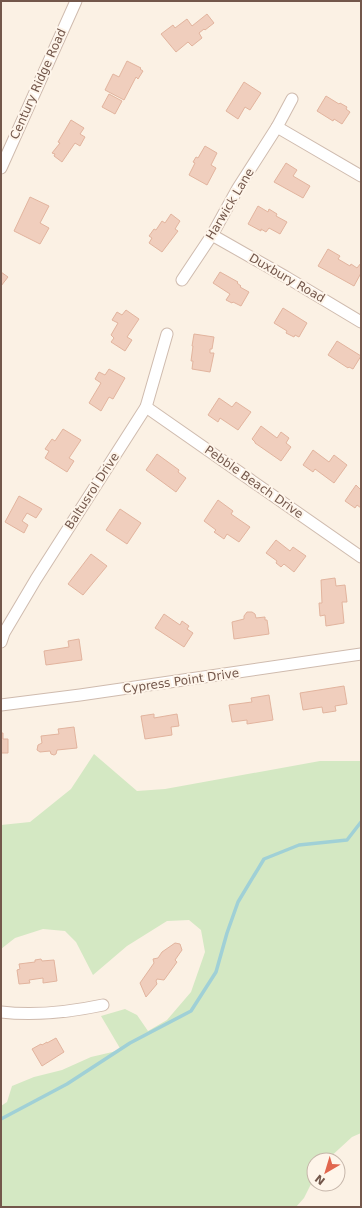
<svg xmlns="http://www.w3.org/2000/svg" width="362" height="1208" viewBox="0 0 362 1208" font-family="'DejaVu Sans',sans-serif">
	<rect width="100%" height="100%" fill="#fbf1e4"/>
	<path fill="#d4e8c3" d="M94,754L137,791L165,789L320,761H361V1133L352,1137L327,1160H314V1178L304,1198L296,1207H1V1106L7,1102L12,1086L34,1077L62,1070L91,1057L121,1050L101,1016L125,1009L137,1015L148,1031L167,1020L191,992L205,952L201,930L189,920L167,921L127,946L93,975L76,942L65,931L43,929L15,938L1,949V825L30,822L71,789Z"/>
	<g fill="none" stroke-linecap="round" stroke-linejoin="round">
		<path stroke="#a0d0d6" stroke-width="3.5" d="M1,1119L67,1084L130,1043L191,1011L216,972L227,933L238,902L264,859L299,845L347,840L361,822"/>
	</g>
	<g fill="#f0cebd" stroke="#e2b49e">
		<path d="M207,14L214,23L205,30L204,29L199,33L202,38L192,46L188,42L176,52L161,34L173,25L175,28L187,19L192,26Z"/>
		<path d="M127,61L141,68L140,69L143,71L138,79L136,77L124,100L105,90L113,74L119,77Z"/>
		<path d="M244,82L261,93L250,110L245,107L238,119L226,111Z"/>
		<path d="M109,94L122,101L115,114L102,107Z"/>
		<path d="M326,96L339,104L340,103L347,107L346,109L350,112L342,124L334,119L333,121L317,111Z"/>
		<path d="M71,120L84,128L80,134L85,137L80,146L75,143L62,162L54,156L55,154L52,153L60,143L58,142Z"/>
		<path d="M205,146L217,153L211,165L216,168L207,185L189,175L195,163L193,162L196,157L198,158Z"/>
		<path d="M286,163L297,170L293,176L310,186L303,198L274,182Z"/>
		<path d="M30,197L49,206L40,223L49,228L40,244L14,231Z"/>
		<path d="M258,206L268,212L269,209L277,214L276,216L287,222L280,234L269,228L266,232L261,229V231L248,224Z"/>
		<path d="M171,214L180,221L175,229L178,231L162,252L149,243L152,238L149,236L154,229L156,230L162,221L165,223Z"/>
		<path d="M328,249L340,256L338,259L350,266L351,264L357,268L361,263V273L354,286L318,266Z"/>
		<path d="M1,272L8,277L1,286Z"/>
		<path d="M220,272L238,282L237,283L241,286L240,287L249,292L241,306L233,302L232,303L226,300L230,294L213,283Z"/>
		<path d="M283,308L307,323L299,337L295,335L294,337L286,333L287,331L274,323Z"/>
		<path d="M126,310L139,319L127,337L132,340L125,351L111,342L114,338L111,335L118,323L112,320L117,312L122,315Z"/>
		<path d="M194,334L214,337L212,349H210V353H214L210,372L192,369L193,361H191L193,346H192Z"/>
		<path d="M337,341L361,356L353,369L349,367L348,368L328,355Z"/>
		<path d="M109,369L125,378L113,399L109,397L101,411L89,403L101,383L95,379L99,372L105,375Z"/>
		<path d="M219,398L232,407L236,402L251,412L238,430L220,418L218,422L208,415Z"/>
		<path d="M261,426L277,438L281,432L289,438L286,443L291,447L281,461L255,443V442L252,439Z"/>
		<path d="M63,429L81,440L69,458L74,461L67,472L45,458L49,451L45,449L52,439L55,441Z"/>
		<path d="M313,450L329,462L334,455L347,465L334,483L315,469L313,472L303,465Z"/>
		<path d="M157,454L179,470L178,472L186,478L176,492L146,470Z"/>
		<path d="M356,485L361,490V508L357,505L355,508L345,501Z"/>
		<path d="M19,496L42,509L36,518L27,513L22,521L28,525L24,533L5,522Z"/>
		<path d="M218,500L233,511L231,514L250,527L239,542L227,534L224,539L214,532L216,530L204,521Z"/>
		<path d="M120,509L141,523L127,544L106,530Z"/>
		<path d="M276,540L290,551L293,547L306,556L294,572L284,564L281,567L276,563L277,561L266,553Z"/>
		<path d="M91,554L107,566L83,595L68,584Z"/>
		<path d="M335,578L336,586L345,585L347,602H342L344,623L326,626L325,615L320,616L319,603H322L321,580Z"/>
		<path d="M247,612H252L255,614L256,618L265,617V620H267L269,634L234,639L232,622L244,619V616Z"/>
		<path d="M164,614L180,625L182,621L189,626L187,629L193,633L184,647L155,628Z"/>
		<path d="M79,639L82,660L46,665L44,651L69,647L68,641Z"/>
		<path d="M344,686L347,704L335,706L336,711L323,713L322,707L303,710L300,693Z"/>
		<path d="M269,695L273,720L247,724V720L232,722L229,705L252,702L251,698Z"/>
		<path d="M154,714V718L177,714L179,726L171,727L172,735L145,739L141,716Z"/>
		<path d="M74,727L77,748L57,750L56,754L54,755L51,754L50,751L40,752L37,750L38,745L42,743L41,736L59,734L58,729Z"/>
		<path d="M1,733H3V739H8V753H1Z"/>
		<path d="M175,943L180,944L182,950L175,960L177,962L164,980L157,979L156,981L157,984L146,997L140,983L154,963L153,959L158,958L162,952Z"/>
		<path d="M41,959L42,961L54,960L57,981L43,983V978L29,980L30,983L19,984L17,970L20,969L19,964L35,962V960Z"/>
		<path d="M56,1038L64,1052L42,1066L32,1049L41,1044L42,1045L47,1042V1043Z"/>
	</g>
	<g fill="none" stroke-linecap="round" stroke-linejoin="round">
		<defs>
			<g id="minor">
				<path d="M277,127L361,176"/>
				<path d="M1,168L76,1"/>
				<path d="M212,235L286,277L361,322"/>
				<path d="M182,280L212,235L238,188L277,127L292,99"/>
				<path d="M146,407L361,557"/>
				<path d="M1,642L4,633L36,579L146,407L167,334"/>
				<path d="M1,705L80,695L361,654"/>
				<path d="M1,1012C35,1016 70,1012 103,1005"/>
			</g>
		</defs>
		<use href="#minor" stroke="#cfbbae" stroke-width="13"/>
		<use href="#minor" stroke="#fff" stroke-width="11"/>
	</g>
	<g text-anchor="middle" stroke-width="4" stroke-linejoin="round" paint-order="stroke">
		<g font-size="12" fill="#73574b" stroke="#fef5ea">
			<text transform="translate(38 84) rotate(-66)" y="4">Century Ridge Road</text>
			<text transform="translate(230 204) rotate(-59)" y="4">Harwick Lane</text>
			<text transform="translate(287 278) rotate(30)" y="4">Duxbury Road</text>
			<text transform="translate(254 482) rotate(35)" y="4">Pebble Beach Drive</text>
			<text transform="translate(92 491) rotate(-57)" y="4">Baltusrol Drive</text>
			<text transform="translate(181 681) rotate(-8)" y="4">Cypress Point Drive</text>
		</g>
	</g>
	<rect width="362" height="1208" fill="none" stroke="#73574b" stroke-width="4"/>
	<g transform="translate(326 1172) rotate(218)"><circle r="19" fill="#fef5ea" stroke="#c6b6aa"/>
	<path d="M0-3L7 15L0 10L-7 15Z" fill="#e1664e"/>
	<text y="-6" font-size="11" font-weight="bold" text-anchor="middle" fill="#73574b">N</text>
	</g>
</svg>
